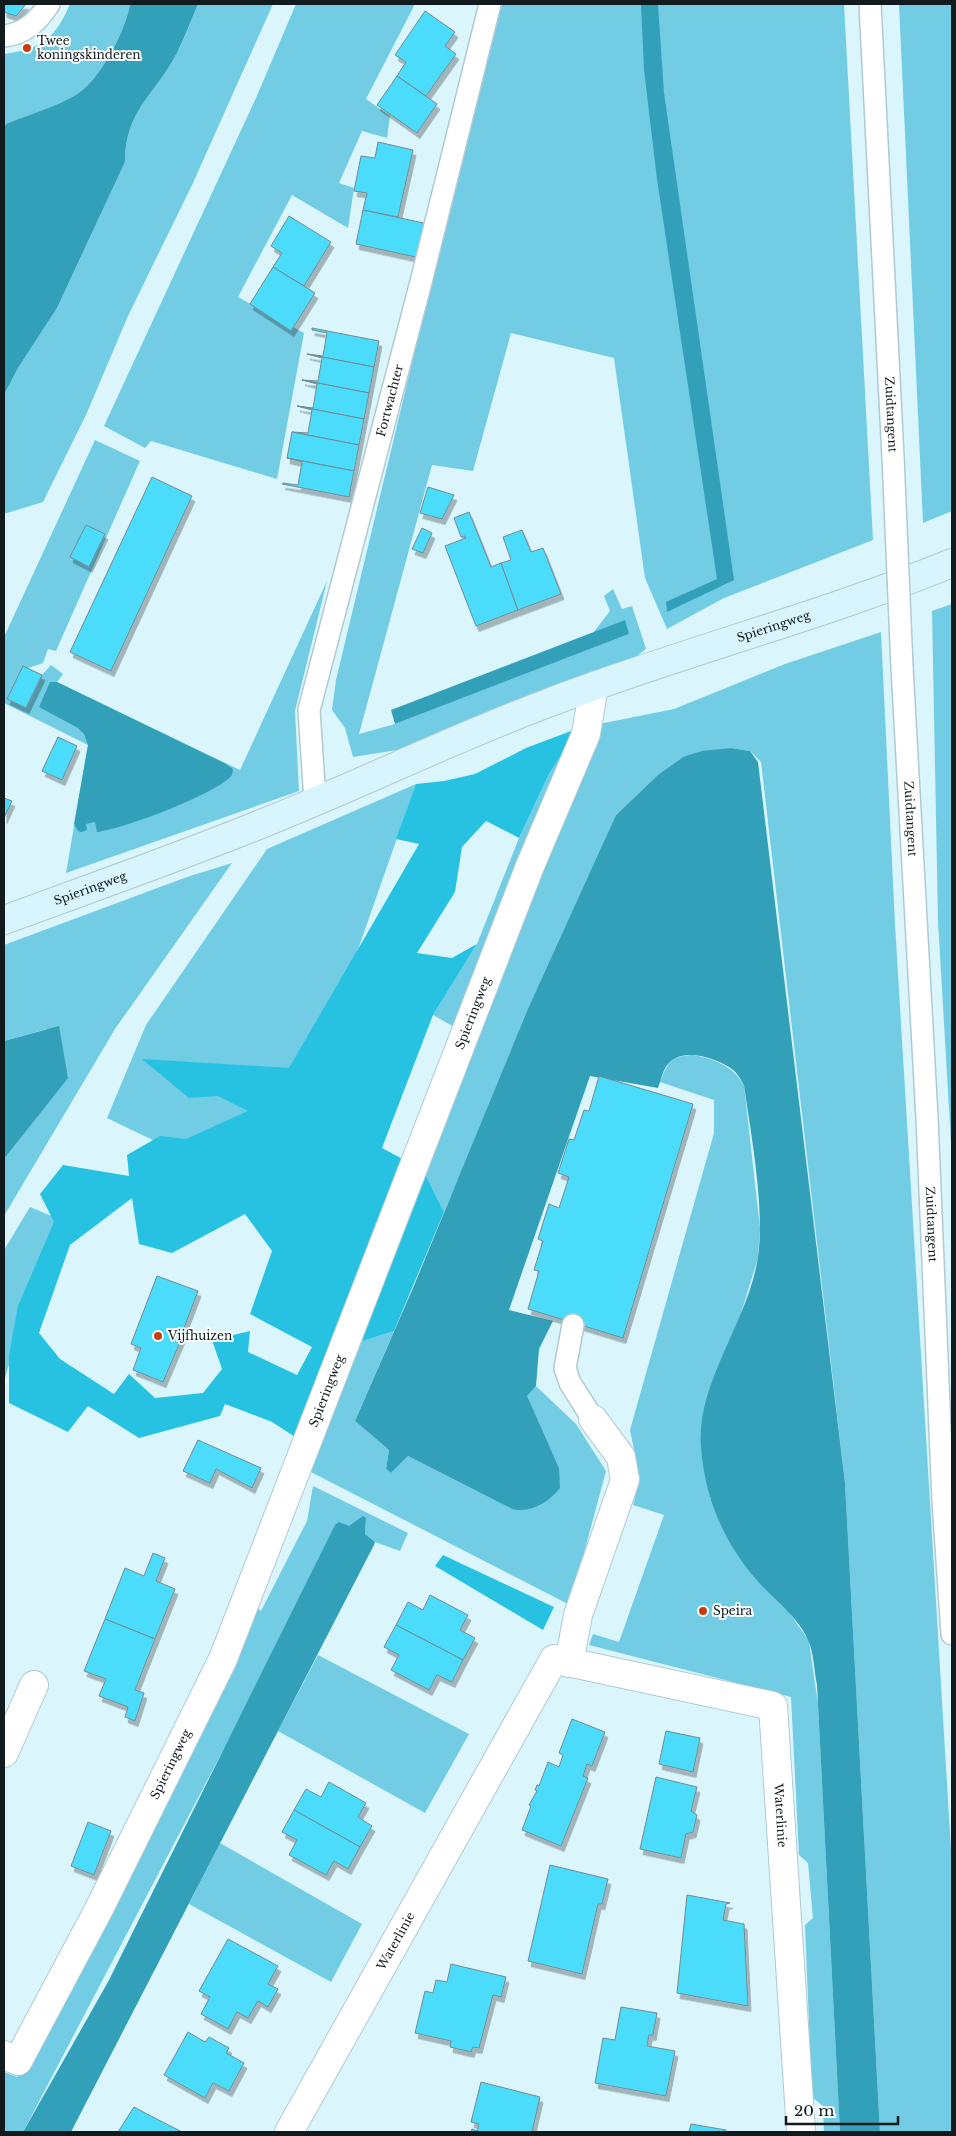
<svg xmlns="http://www.w3.org/2000/svg" width="956" height="2136" viewBox="0 0 956 2136" font-family="'Libre Baskerville',serif">
	<defs>
		<filter id="shadow"><feDropShadow dx="3" dy="5.5" stdDeviation="0" flood-color="#0004"/></filter>
	</defs>
	<rect width="100%" height="100%" fill="#dbf5fc"/>
	<g fill="#71cce4">
		<path d="M70,4H130C126,30 101,77 80,92C64,104 25,116 6,124L4,128V54C41,49 55,39 70,4Z"/>
		<path d="M198,4H273L193,183L128,316L86,415L43,502L4,514V395L18,368L57,308L125,162C125,110 155,95 177,53C185,38 191,20 198,4Z"/>
		<path d="M296,4H415L366,99L390,116L387,138L362,131L339,183L354,188L348,228L292,195L238,297L304,333L277,479L151,441L145,448L104,426L256,98Z"/>
		<path d="M498,4H844L873,540L724,598L667,629L645,578L614,358L511,333L473,471L432,465L359,734L395,724L629,634L624,621L593,633L610,611L604,596L613,589L622,609L632,606L646,649L630,661L416,747L353,757L345,728L332,710L336,680Z"/>
		<path d="M899,4H952V511L923,523Z"/>
		<path d="M95,440L140,461L56,651L48,649L43,663L28,668L42,675L51,665L63,674L57,682L240,770L327,581L295,711L299,791L66,873L88,745L4,703V637Z"/>
		<path d="M952,604V1159L938,921L932,611Z"/>
		<path d="M881,632L895,924L952,1866V2132H880L845,1483L761,762L750,751L731,748L683,757L659,774L616,815L444,1212L423,1170L472,1037L433,1015L477,944L519,838L549,774L579,728L674,709L785,664Z"/>
		<path d="M416,784L334,1018L265,1194L107,1118L146,1025L267,849Z"/>
		<path d="M232,863L115,1029L4,1216V1159L68,1077L47,1029L4,1041V945L187,877Z"/>
		<path d="M691,1055C713,1058 732,1065 744,1085L760,1228L758,1258L737,1326L710,1498L809,1641L818,1704L840,2132H824L823,2106L812,2097L805,1925L813,1918L808,1863L799,1855L791,1697L589,1645L593,1634L619,1642L664,1515L633,1505L640,1478L630,1430L714,1133V1100L660,1082C668,1063 669,1057 691,1055Z"/>
		<path d="M30,1207L66,1222L37,1274L4,1381V1250Z"/>
		<path d="M394,1331L355,1421L389,1450L386,1469L391,1473L408,1456L512,1509L559,1468L526,1396L536,1386L576,1424L606,1471L570,1605L305,1469L360,1342Z"/>
		<path d="M313,1486L408,1533L400,1551L375,1542L365,1534L366,1518L242,1714L23,2132H4V2072L17,2077L200,1729L256,1606L261,1611L307,1521Z"/>
		<path d="M318,1655L469,1734L425,1813L278,1731Z"/>
		<path d="M220,1843L362,1924L331,1982L189,1904Z"/>
	</g>
	<g fill="#27c2e2" fill-rule="evenodd">
		<path d="M579,728L549,774L519,838L486,821L462,847L455,892L417,953L452,958L477,944L433,1015L382,1148L423,1170L444,1212L394,1331L360,1342L317,1451L272,1422L225,1404L220,1416L139,1438L88,1406L68,1432L9,1403V1355L18,1306L54,1222L40,1194L63,1165L129,1176L127,1155L160,1136L186,1139L248,1111L218,1096L189,1098L142,1059L289,1068L419,844L396,839L416,784L444,781L475,774L526,748ZM132,1198L139,1244L172,1253L245,1214L272,1251L250,1314L312,1347L297,1375L248,1352L250,1331L212,1340L222,1369L203,1393L155,1398L129,1374L114,1394L60,1359L39,1333L70,1245Z"/>
		<path d="M443,1555L554,1607L543,1630L435,1566Z"/>
	</g>
	<g fill="#32a0b8">
		<path d="M130,4H198C191,20 185,37 177,53C155,95 125,110 125,162L57,308L18,368L4,395V128L6,124C25,116 64,104 80,92C101,77 126,30 130,4Z"/>
		<path d="M641,4H658L664,93L734,580L667,612L666,602L717,579L657,179L644,70Z"/>
		<path d="M625,620L629,634L395,724L391,710Z"/>
		<path d="M50,682H57L226,764L233,769L232,775C217,794 123,829 97,832L95,822L86,824L87,830L82,832L78,831L74,824L88,745L84,734L78,728L39,707Z"/>
		<path d="M731,748L750,751L758,762L845,1483L880,2132H840L817,1685C814,1671 814,1653 808,1640C799,1619 778,1602 762,1586C726,1547 705,1501 701,1447C696,1382 748,1323 758,1257C765,1208 751,1135 744,1085C740,1078 736,1071 729,1067C713,1057 683,1048 669,1063C663,1068 661,1081 658,1088L590,1076L509,1310L553,1321L539,1349L536,1386L527,1396L559,1468L560,1488C548,1503 531,1513 512,1509L408,1456L391,1473L386,1469L389,1450L355,1421L413,1288L528,1009L616,815L659,774L683,757L702,751Z"/>
		<path d="M59,1026L68,1078L4,1159V1041Z"/>
		<path d="M363,1516L366,1518L365,1534L375,1542L374,1545L71,2132H23L108,1982L335,1525L339,1522L349,1526Z"/>
	</g>
	<g fill="#4cdbfb" stroke="#738a91" filter="url(#shadow)">
		<path d="M4,4H26L16,16L4,12Z"/>
		<path d="M425,11L455,32L445,46L456,54L426,96L397,76L406,62L395,55Z"/>
		<path d="M397,76L437,104L417,133L377,105Z"/>
		<path d="M378,142L413,150L398,217L363,210L367,193L354,191L361,156L375,158Z"/>
		<path d="M363,210L428,224L420,258L356,244Z"/>
		<path d="M289,216L331,242L304,286L273,267L282,253L271,246Z"/>
		<path d="M273,267L315,293L291,331L250,304Z"/>
		<path d="M312,328L379,341L374,367L307,354L323,356L327,333L312,330Z"/>
		<path d="M307,354L374,367L369,393L302,380L318,381L322,358Z"/>
		<path d="M302,380L369,393L364,419L297,406L313,408L317,384Z"/>
		<path d="M297,406L364,419L359,445L292,432L308,433L312,410Z"/>
		<path d="M292,432L359,445L354,471L287,458Z"/>
		<path d="M287,458L354,471L349,497L282,484L283,483L298,485L302,462Z"/>
		<path d="M152,477L192,496L111,671L70,652Z"/>
		<path d="M428,487L454,495L442,519L420,513Z"/>
		<path d="M469,512L491,567L501,563L518,610L476,626L445,546L466,538L465,536L461,537L454,518Z"/>
		<path d="M86,525L105,534L89,567L70,557Z"/>
		<path d="M422,528L432,533L423,553L412,549Z"/>
		<path d="M522,530L531,552L543,548L561,594L518,610L501,563L511,560L503,537Z"/>
		<path d="M23,666L42,675L26,708L7,699Z"/>
		<path d="M58,737L77,746L62,780L42,771Z"/>
		<path d="M4,798L12,801L4,818Z"/>
		<path d="M599,1076L693,1104L623,1338L528,1309L539,1271L534,1270L543,1241L538,1239L549,1204L559,1208L569,1177L558,1173L569,1139L574,1140L584,1110L589,1111Z"/>
		<path d="M157,1276L198,1291L184,1328H186L163,1382L133,1370L141,1348L131,1344Z"/>
		<path d="M198,1440L261,1468L252,1488L216,1469L210,1483L183,1471Z"/>
		<path d="M153,1553L165,1558L156,1581L175,1589L155,1639L105,1619L125,1568L144,1576Z"/>
		<path d="M430,1595L468,1615L460,1630L475,1638L463,1660L396,1625L408,1602L423,1610Z"/>
		<path d="M105,1619L155,1639L135,1690L144,1693L135,1721L125,1717L128,1707L99,1696L106,1679L84,1671Z"/>
		<path d="M396,1625L463,1660L452,1682L437,1675L429,1690L391,1670L399,1655L384,1647Z"/>
		<path d="M572,1719L605,1732L592,1766L587,1764L583,1776L588,1778L561,1846L522,1830L531,1806L529,1805L537,1791L535,1790L537,1785L539,1786L548,1762L559,1767L563,1755L559,1753Z"/>
		<path d="M666,1731L700,1738L693,1772L659,1764Z"/>
		<path d="M656,1777L697,1787L691,1811L697,1815L693,1832L686,1834L681,1858L640,1849Z"/>
		<path d="M329,1782L366,1803L358,1817L372,1826L360,1847L294,1810L306,1789L321,1797Z"/>
		<path d="M294,1810L360,1847L348,1869L334,1861L326,1875L289,1855L297,1840L282,1832Z"/>
		<path d="M88,1822L111,1831L94,1875L71,1866Z"/>
		<path d="M550,1865L608,1879L602,1904H598L582,1974L528,1961Z"/>
		<path d="M687,1895L730,1903L726,1904L723,1920L744,1924L748,2006L677,1993Z"/>
		<path d="M228,1939L278,1966L268,1984L278,1989L268,2007L258,2001L248,2018L237,2012L228,2029L201,2014L210,1997L199,1991Z"/>
		<path d="M451,1964L506,1977L501,1997L493,1995L479,2048L473,2047L471,2052L450,2047L451,2041L415,2033L425,1991L433,1993L436,1980L447,1982Z"/>
		<path d="M621,2007L657,2013L653,2035H649L647,2046L675,2051L666,2096L595,2083L603,2038L615,2040Z"/>
		<path d="M188,2032L205,2042L209,2037L229,2048L226,2053L244,2063L229,2091L213,2083L205,2098L164,2075Z"/>
		<path d="M481,2082L540,2097L532,2132H471L472,2129L477,2131L479,2124L471,2122Z"/>
		<path d="M134,2107L147,2114L182,2132H118Z"/>
		<path d="M691,2124L726,2130V2132H689Z"/>
	</g>
	<g fill="none" stroke-linecap="round" stroke-linejoin="round">
		<defs>
			<g id="lane">
				<path id="s1" d="M870,4L893,457"/>
				<path d="M4,36C25,34 38,21 49,4"/>
				<path id="s2" d="M902,667L927,1118L943,1501L952,1634"/>
				<path id="s3" d="M315,800L309,710L421,282L490,4"/>
				<path d="M573,1325L565,1368L570,1383L593,1419"/>
			</g>
			<g id="street">
				<path d="M569,1663L578,1615L625,1480L621,1457L593,1419"/>
				<path d="M4,1753L34,1685"/>
				<path id="s4" d="M4,2055L18,2061L99,1909L223,1659L530,866L586,734L594,686"/>
				<path id="s5" d="M289,2132L554,1659L773,1706L801,2132"/>
			</g>
			<g id="secondary">
				<path id="s6" d="M4,920C91,888 180,857 266,822C361,784 452,739 548,703C681,652 820,617 952,563"/>
			</g>
		</defs>
		<use href="#lane" stroke="#b1cad1" stroke-width="24"/>
		<use href="#street" stroke="#b1cad1" stroke-width="30"/>
		<use href="#secondary" stroke="#b1cad1" stroke-width="30"/>
		<use href="#lane" stroke="#fff" stroke-width="21"/>
		<use href="#street" stroke="#fff" stroke-width="28"/>
		<use href="#secondary" stroke="#d8f4fc" stroke-width="28"/>
		<defs>
			<path id="lane-bridge" d="M893,457L902,667"/>
		</defs>
		<use href="#lane-bridge" stroke="#b1cad1" stroke-width="24" stroke-linecap="butt"/>
		<use href="#lane-bridge" stroke="#fff" stroke-width="21"/>
	</g>
	<g fill="#c53d11" stroke="#f9feff" stroke-width="2">
		<circle cx="27" cy="48" r="5"/>
		<circle cx="158" cy="1336" r="5"/>
		<circle cx="703" cy="1611" r="5"/>
	</g>
	<g text-anchor="middle" stroke-width="4" stroke-linejoin="round" paint-order="stroke">
		<g font-size="12" fill="#111a1c" stroke="#f9feff" text-anchor="start">
			<text x="37" y="45">Twee<tspan x="37" dy="14">koningskinderen</tspan></text>
			<text x="168" y="1340">Vijfhuizen</text>
			<text x="713" y="1615">Speira</text>
		</g>
		<g font-size="12" fill="#111a1c" stroke="#f9feff">
			<text dy="4" stroke="none"><textPath href="#s3" startOffset="410">Fortwachter</textPath></text>
			<text dy="4" stroke="none"><textPath href="#s1" startOffset="411">Zuidtangent</textPath></text>
			<text dy="4" stroke="none"><textPath href="#s6" startOffset="824">Spieringweg</textPath></text>
			<text dy="4" stroke="none"><textPath href="#s2" startOffset="152">Zuidtangent</textPath></text>
			<text dy="4" stroke="none"><textPath href="#s6" startOffset="92">Spieringweg</textPath></text>
			<text dy="4" stroke="none"><textPath href="#s4" startOffset="1159">Spieringweg</textPath></text>
			<text dy="4" stroke="none"><textPath href="#s2" startOffset="558">Zuidtangent</textPath></text>
			<text dy="4" stroke="none"><textPath href="#s4" startOffset="754">Spieringweg</textPath></text>
			<text dy="4" stroke="none"><textPath href="#s4" startOffset="349">Spieringweg</textPath></text>
			<text dy="4" stroke="none"><textPath href="#s5" startOffset="876">Waterlinie</textPath></text>
			<text dy="4" stroke="none"><textPath href="#s5" startOffset="219">Waterlinie</textPath></text>
		</g>
	</g>
	<rect width="956" height="2136" fill="none" stroke="#111a1c" stroke-width="10"/>
	<path d="M786 2116v8h112v-8" fill="none" stroke="#111a1c" stroke-width="2.5"/>
	<text x="794" y="2116" font-size="15" fill="#111a1c" stroke="#f9feff" stroke-width="4" paint-order="stroke">20 m</text>
</svg>
